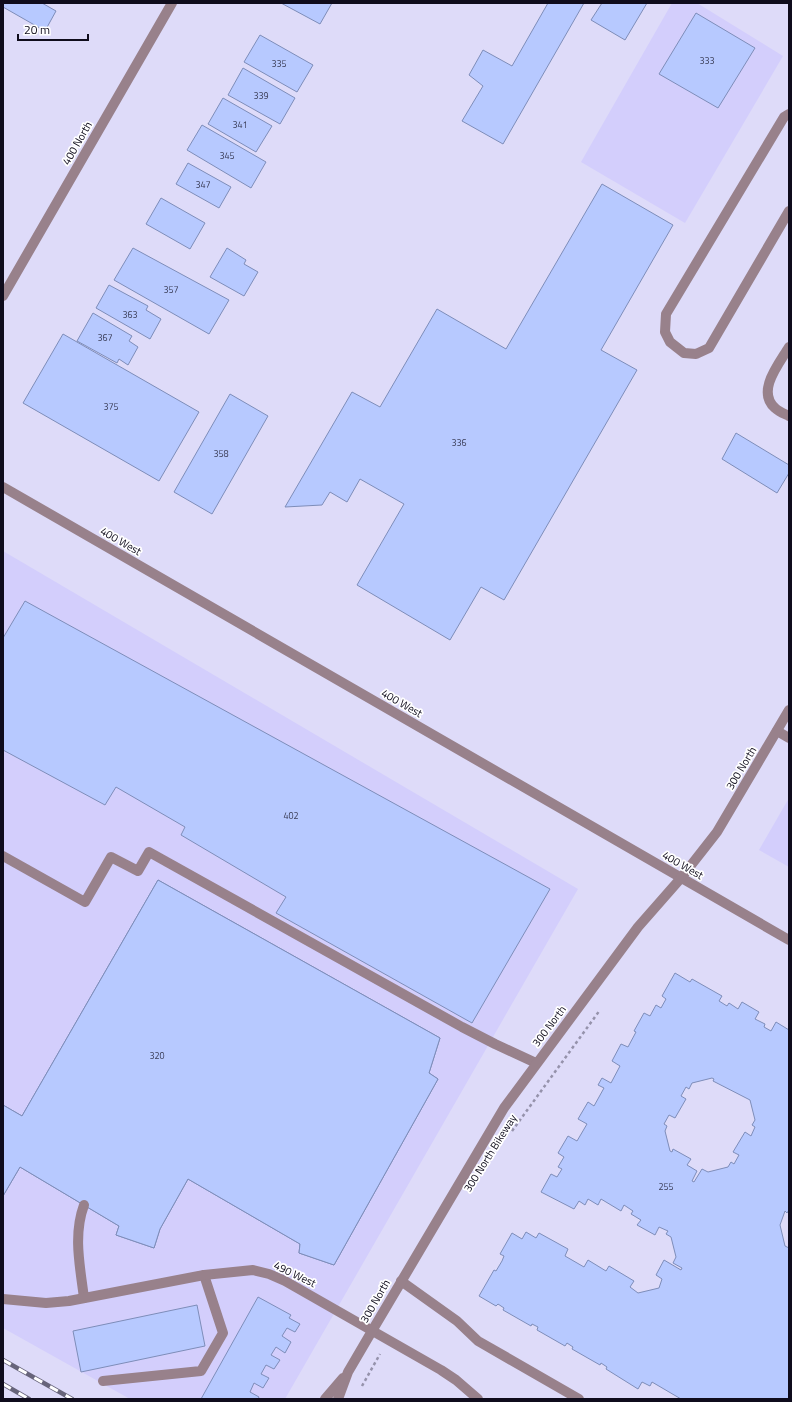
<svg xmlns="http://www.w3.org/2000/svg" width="792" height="1402" viewBox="0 0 792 1402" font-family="'Titillium Web',sans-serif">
	<rect width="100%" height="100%" fill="#dedbf9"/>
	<g fill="#d3cefc">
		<path d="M672,3H697L783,56L685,223L581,162Z"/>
		<path d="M3,551L578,889L285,1399H130L3,1328Z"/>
		<path d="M789,798V867L759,850Z"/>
	</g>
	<g fill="#b7c9ff" stroke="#7e8db9" fill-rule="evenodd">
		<path d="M3,3H42L56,11L45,31L3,7Z"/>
		<path d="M281,3H332L320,24Z"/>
		<path d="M548,3H584L503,144L462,121L483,86L469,75L483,50L512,66Z"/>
		<path d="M602,3H647L625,40L591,20Z"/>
		<path d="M696,13L755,48L718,108L659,74Z"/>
		<path d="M260,35L313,65L297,92L244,62Z"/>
		<path d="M243,68L295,98L280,124L228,95Z"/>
		<path d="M223,98L272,126L256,152L208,124Z"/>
		<path d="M202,125L266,162L251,188L187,150Z"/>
		<path d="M188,163L231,187L219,208L176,184Z"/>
		<path d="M602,184L673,225L601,350L637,370L504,600L481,587L450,640L357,585L404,504L360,479L347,502L330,492L322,505L285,507L352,392L380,407L437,309L506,349Z"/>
		<path d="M161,198L205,223L190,249L146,224Z"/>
		<path d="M133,248L229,300L209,334L114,280Z"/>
		<path d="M227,248L246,260L244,264L258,272L244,296L210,277Z"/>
		<path d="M109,285L148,306L146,310L161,319L150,339L96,308Z"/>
		<path d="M93,313L132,336L129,341L138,347L128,365L119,359L117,363L77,341Z"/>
		<path d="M63,334L199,412L159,481L23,403Z"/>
		<path d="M230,394L268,416L212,514L174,492Z"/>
		<path d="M736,433L789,465V473L777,493L722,459Z"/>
		<path d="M25,601L550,889L472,1023L276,913L286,897L181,835L185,827L116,787L105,805L3,750V638Z"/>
		<path d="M158,880L440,1038L429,1073L438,1079L334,1265L299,1253L300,1244L188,1179L160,1229L154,1248L116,1235L119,1226L20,1167L3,1196V1105L22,1116ZM268,1036L348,1082L306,1153L228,1107Z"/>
		<path d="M158,880L440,1038L429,1073L438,1079L334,1265L299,1253L300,1244L188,1179L160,1229L154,1248L116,1235L119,1226L20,1167L3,1196V1105L22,1116Z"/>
		<path d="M675,973L690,982L692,979L722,996L719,1001L727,1006L729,1003L738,1009L742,1002L759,1012L755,1019L765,1024L764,1027L771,1031L776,1022L789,1030V1210L787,1213L785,1211L780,1225L785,1246L789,1248V1399H681L652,1382L650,1386L642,1382L638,1389L606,1369L607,1367L601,1363L600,1365L572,1349L573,1347L567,1343L565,1346L537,1330L538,1327L532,1324L531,1326L503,1310L504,1308L498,1304L496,1306L479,1296L494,1270L496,1271L502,1261L504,1256L500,1254L512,1233L522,1239L526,1232L536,1238L539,1233L568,1249L565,1256L584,1267L588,1260L606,1271L609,1266L634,1281L630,1287L638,1293L659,1288L662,1279L656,1275L664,1260L681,1270L682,1268L673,1263L676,1257L671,1237L666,1234L668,1231L659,1227L655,1235L637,1225L641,1220L631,1214L633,1211L624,1205L621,1211L601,1199L598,1205L588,1199L585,1205L579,1201L574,1209L541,1192L551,1174L557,1177L562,1169L558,1167L564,1157L558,1153L568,1136L577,1141L587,1124L578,1119L588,1102L594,1106L604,1088L598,1085L602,1078L611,1083L620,1066L612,1061L621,1044L628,1047L636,1032L634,1031L644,1013L650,1016L656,1005L661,1008L666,999L662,996ZM712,1078L714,1079L713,1081L750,1100L755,1120L752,1125L755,1127L751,1136L745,1132L733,1152L739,1155L734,1164L731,1162L728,1167L708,1172L702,1169L694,1182L692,1181L697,1171L687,1165L691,1159L673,1149L672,1152L670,1151L665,1131L667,1126L664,1124L669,1115L675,1118L686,1099L681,1096L686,1087L689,1089L692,1083Z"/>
		<path d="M258,1297L291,1315L289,1318L300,1324L295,1332L287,1328L282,1336L291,1342L285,1353L276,1347L271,1355L280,1360L274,1369L266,1365L261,1374L269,1378L263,1388L254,1383L250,1392L259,1397L258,1399H201Z"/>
		<path d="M197,1305L205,1346L81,1372L73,1331Z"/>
	</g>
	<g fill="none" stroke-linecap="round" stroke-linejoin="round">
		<g stroke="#9592ab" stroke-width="2.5" stroke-dasharray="3 3" stroke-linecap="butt">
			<path d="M512,1131L600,1010"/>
			<path d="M362,1386L380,1354"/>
		</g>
		<g stroke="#98818b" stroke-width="10">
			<path d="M789,114L784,117L666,314L665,332L670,342L684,353L696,354L709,348L789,211"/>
			<path d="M789,347C779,364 756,391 775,408C779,412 785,414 789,416"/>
			<path d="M777,731L789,738"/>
			<path d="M3,856L85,902L111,857L138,871L149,852L462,1027L495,1044L536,1063"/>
			<path d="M401,1281L457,1321L478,1341L579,1399"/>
			<path d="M84,1298C80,1266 73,1235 84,1205"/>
			<path d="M103,1381L201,1371L223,1333L204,1275"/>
		</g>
		<g stroke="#98818b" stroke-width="10">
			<path d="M3,296L172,3"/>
			<path d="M3,1299L46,1303L69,1301L204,1275L253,1270L269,1274L285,1281L441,1370L456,1380L478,1399"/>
		</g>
		<g stroke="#98818b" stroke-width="10">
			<path d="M3,487L789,940"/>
			<path d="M325,1399L343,1378"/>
			<path d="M338,1399L348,1372L372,1331L504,1108L638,927L681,878L717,832L789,710"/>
		</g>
		<defs>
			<g id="rail">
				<path d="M3,1360L72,1399"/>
				<path d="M3,1384L29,1399"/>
			</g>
		</defs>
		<use href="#rail" stroke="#67647a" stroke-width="4.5"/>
		<use href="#rail" stroke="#fff" stroke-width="3" stroke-dasharray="9" stroke-linecap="butt"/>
	</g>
	<g text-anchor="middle" stroke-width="3.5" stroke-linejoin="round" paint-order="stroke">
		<g font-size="9" fill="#393b55">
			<text x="707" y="64">333</text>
			<text x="279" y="67">335</text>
			<text x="261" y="99">339</text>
			<text x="240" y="128">341</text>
			<text x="227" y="159">345</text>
			<text x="203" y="188">347</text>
			<text x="171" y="293">357</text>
			<text x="130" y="318">363</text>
			<text x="105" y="341">367</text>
			<text x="111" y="410">375</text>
			<text x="459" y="446">336</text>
			<text x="221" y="457">358</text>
			<text x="291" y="819">402</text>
			<text x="157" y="1059">320</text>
			<text x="666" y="1190">255</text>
		</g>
		<g font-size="11" fill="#0f0c1c" stroke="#fff">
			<text transform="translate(77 143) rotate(-60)" y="4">400 North</text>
			<text transform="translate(121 541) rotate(30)" y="4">400 West</text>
			<text transform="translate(402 703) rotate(30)" y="4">400 West</text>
			<text transform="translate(741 768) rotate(-59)" y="4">300 North</text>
			<text transform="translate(683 865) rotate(30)" y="4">400 West</text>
			<text transform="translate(549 1026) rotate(-53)" y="4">300 North</text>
			<text transform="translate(490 1153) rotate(-58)" y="4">300 North Bikeway</text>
			<text transform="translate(295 1274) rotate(26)" y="4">490 West</text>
			<text transform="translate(375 1301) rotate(-60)" y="4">300 North</text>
		</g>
	</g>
	<rect width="792" height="1402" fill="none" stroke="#0f0c1c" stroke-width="8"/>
	<path d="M18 34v6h70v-6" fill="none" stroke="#0f0c1c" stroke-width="2"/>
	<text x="24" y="34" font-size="12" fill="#0f0c1c" stroke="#ffffff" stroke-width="3" paint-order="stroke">20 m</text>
</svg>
